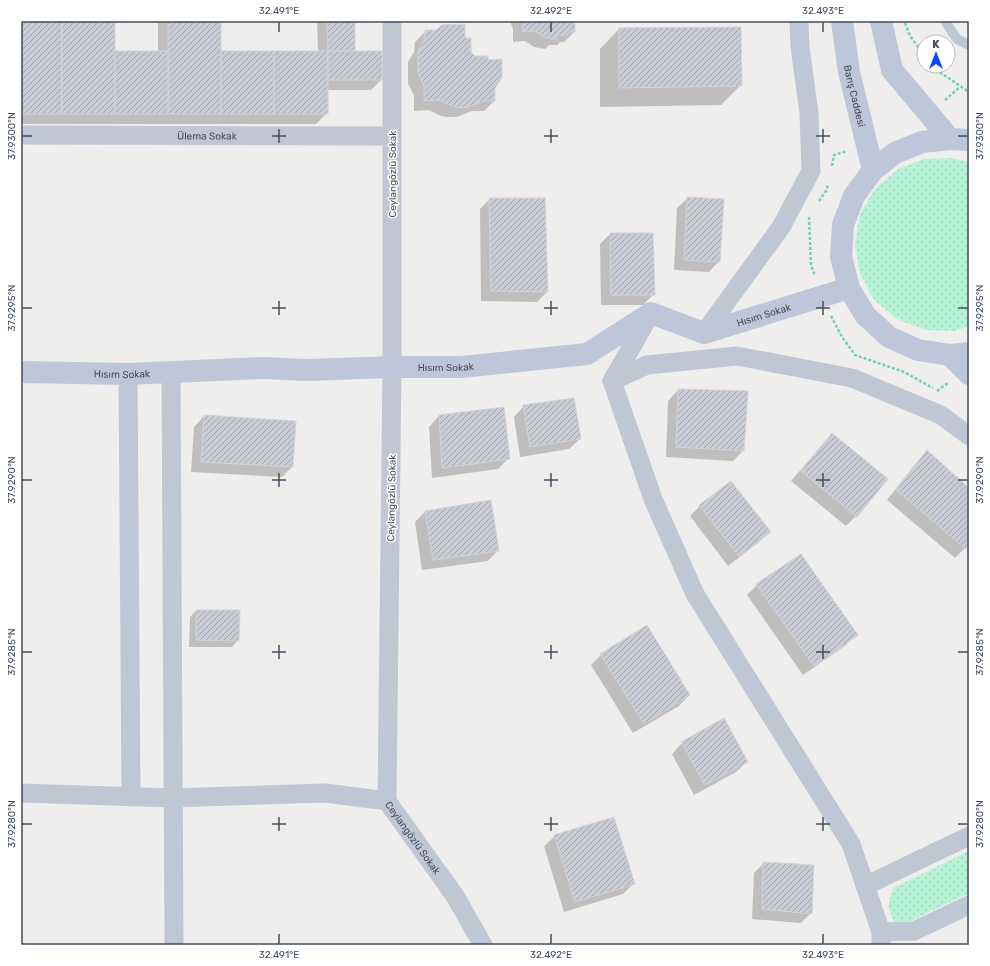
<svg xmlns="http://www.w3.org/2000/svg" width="990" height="966" viewBox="0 0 990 966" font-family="Rubik,sans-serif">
	<defs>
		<pattern id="grass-dots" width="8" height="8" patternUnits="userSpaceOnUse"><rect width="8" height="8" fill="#b6f3d6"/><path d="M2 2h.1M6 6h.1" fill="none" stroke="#9ed2ba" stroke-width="1.8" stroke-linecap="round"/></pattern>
		<pattern id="building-hatch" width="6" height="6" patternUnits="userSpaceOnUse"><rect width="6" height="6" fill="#c9cbd4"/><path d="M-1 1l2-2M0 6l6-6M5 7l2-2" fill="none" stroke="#a5a7af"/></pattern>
	</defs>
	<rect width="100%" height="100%" fill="#f0eded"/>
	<g fill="url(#grass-dots)">
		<path d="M951,158L969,162V326L955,331L925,330L897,319L874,300L860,274L855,244L860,214L875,189L898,169L924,159Z"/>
		<path d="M969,851V893L911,921L894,922L888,907L893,888Z"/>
	</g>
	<g fill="#0003">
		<path d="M21,21H114V52H158V21H220V52H318L317,21H354V52H381V80L371,90H327V113L316,124H21Z"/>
		<path d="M510,21H574V32L564,42H560L557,45H549L545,49L534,47L525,41L513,42V29Z"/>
		<path d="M619,29L741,85L721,105L600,107V49Z"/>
		<path d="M426,31L464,39L470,52L494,88V101L484,111H472L457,117H448L441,116L429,110L414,111V95L408,84V62L414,52L415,42Z"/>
		<path d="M688,198L719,261L709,272L674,270L677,208Z"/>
		<path d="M490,199H544L547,292L537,302L481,301L480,209Z"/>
		<path d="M610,234L654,294L643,305H601L600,244Z"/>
		<path d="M678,390L747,392L743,451L733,461L666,457L668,401Z"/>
		<path d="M524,406L580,439L569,449L520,457L514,417Z"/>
		<path d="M503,408L509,458L498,469L432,478L429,427L439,416Z"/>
		<path d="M204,416L292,467L282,477L191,472L194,427Z"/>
		<path d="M832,435L856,516L846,526L791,481L822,445Z"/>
		<path d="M927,451L969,489V544L955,558L887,500L917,462Z"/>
		<path d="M700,506L769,532L759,542L728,566L690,516Z"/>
		<path d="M425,512L498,550L488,561L422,570L415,522Z"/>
		<path d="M757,585L857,634L846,645L803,675L747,595Z"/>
		<path d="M196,611L238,640L232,647H189L190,617Z"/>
		<path d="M601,655L689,695L679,706L633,733L591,665Z"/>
		<path d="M682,743L747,762L736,772L694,795L672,754Z"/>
		<path d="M555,836L634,883L623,894L564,912L544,846Z"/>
		<path d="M764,863L811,913L801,923L752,919L754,873Z"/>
	</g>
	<g fill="url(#building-hatch)" stroke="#d1d2da">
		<rect x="21" y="21" width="41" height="93"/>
		<rect x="62" y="21" width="53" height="93"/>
		<rect x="168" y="21" width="53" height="93"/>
		<path d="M327,21H355V51H328Z"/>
		<path d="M523,21H575V32H568V35H556L557,39H552L544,37L535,31L523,32Z"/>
		<path d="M465,24V38H471V52L475,56H488V60L502,59V78L495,88V101H483L468,107L459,108L452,106L440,100L424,101V85L418,73V51L424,41L425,30H436L442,25Z"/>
		<path d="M741,27L742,86L619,88V28Z"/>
		<rect x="115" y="51" width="53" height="63"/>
		<rect x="221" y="51" width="53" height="63"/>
		<rect x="274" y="51" width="54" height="63"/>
		<rect x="328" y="51" width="54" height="29"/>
		<path d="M687,197L724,199L720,262L684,260Z"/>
		<path d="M489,198H545L548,292L491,291Z"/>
		<path d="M610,233H653L655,295H611Z"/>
		<path d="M678,389L748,391L744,451L676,447Z"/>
		<path d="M574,398L581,439L530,447L523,405Z"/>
		<path d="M504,407L510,459L442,468L439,415Z"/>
		<path d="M204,415L296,421L293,467L201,462Z"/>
		<path d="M832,433L888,479L857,517L801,471Z"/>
		<path d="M927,450L969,488V545L966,549L896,490Z"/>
		<path d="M731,481L771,532L739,556L699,505Z"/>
		<path d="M491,500L499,551L433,560L425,511Z"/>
		<path d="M801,554L858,635L814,666L756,584Z"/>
		<path d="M196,610H240L239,641L196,640Z"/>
		<path d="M647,625L690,695L644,724L600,654Z"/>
		<path d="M724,718L748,762L705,785L681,742Z"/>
		<path d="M614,817L635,884L575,902L554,835Z"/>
		<path d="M763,862L814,865L812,914L762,909Z"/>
	</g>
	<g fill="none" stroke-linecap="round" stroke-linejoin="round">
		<g stroke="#6bd4af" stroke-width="2.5" stroke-dasharray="3 2" stroke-linecap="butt">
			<path d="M905,23L910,36L924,55"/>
			<path d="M932,66L935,69L969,92"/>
			<path d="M945,100L960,87"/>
			<path d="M832,166L834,155L847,151"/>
			<path d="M819,201L826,191L828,185"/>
			<path d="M809,217L811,265L815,276"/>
			<path d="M831,316L842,337L855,355L904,372L933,388"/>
			<path d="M937,391L948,383"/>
		</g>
		<path stroke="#bfc7d4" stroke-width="10" d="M945,21L957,39L969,45"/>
		<g stroke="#bfc7d4" stroke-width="19">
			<path id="s1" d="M392,21V367L387,801L455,896L483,945"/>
			<path id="s2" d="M21,135L392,136"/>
			<path d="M651,313L612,381L653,499L695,594L851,844L881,932V945"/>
			<path d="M704,333L781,227L811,171L809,113L800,47L799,21"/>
			<path d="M171,372L174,945"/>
			<path d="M128,374L131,797"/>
			<path d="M612,381L647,365L737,356L852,378L941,415L969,436"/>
			<path d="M21,793L172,798L325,793L387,801"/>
			<path d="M865,886L969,836"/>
			<path d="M881,932L914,931L969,905"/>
		</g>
		<g stroke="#bec7d9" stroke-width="22">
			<path id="s3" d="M842,21L849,72L873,170"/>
			<path d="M881,21L892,70L950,139"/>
			<path d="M969,140L950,139L922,142L895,153L873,170L854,196L843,225L841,257L849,288L865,315L889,337L918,350L950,355L969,353"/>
			<path d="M950,355L969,374"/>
			<path id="s4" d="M21,372L128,374L264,368L307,370L392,367H461L587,354L651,313L704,333L849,288"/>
		</g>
	</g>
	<path fill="none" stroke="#444d5d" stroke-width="1.5" d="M279,22V32M551,22V32M823,22V32M279,129V143M551,129V143M823,129V143M22,136H32M272,136H286M544,136H558M816,136H830M958,136H968M279,301V315M551,301V315M823,301V315M22,308H32M272,308H286M544,308H558M816,308H830M958,308H968M279,473V487M551,473V487M823,473V487M22,480H32M272,480H286M544,480H558M816,480H830M958,480H968M279,645V659M551,645V659M823,645V659M22,652H32M272,652H286M544,652H558M816,652H830M958,652H968M279,817V831M551,817V831M823,817V831M22,824H32M272,824H286M544,824H558M816,824H830M958,824H968M279,934V944M551,934V944M823,934V944"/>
	<g text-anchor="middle" stroke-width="3" stroke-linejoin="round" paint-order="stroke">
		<g font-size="10" fill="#444d5d" stroke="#fff">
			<text dy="4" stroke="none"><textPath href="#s3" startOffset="76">Barış Caddesi</textPath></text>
			<text dy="4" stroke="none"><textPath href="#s2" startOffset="186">Ülema Sokak</textPath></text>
			<text transform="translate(392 174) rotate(-90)" y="4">Ceylangözlü Sokak</text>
			<text dy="4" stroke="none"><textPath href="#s4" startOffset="762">Hısım Sokak</textPath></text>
			<text dy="4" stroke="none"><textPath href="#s4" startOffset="425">Hısım Sokak</textPath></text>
			<text dy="4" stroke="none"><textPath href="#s4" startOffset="101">Hısım Sokak</textPath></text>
			<text transform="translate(391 498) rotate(-89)" y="4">Ceylangözlü Sokak</text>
			<text dy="4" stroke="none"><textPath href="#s1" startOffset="825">Ceylangözlü Sokak</textPath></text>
		</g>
	</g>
	<rect width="990" height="966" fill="none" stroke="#ffffff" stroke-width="44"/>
	<g transform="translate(936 54)"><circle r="19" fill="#ffffff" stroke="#b4b8be"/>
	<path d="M0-3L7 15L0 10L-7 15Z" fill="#074cf0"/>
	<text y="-6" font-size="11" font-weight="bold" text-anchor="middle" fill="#444d5d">K</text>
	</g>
	<rect x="22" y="22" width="946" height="922" fill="none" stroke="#444d5d" stroke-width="1.5"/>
	<g font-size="10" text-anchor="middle" fill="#444d5d">
		<text x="279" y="14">32.491°E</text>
		<text x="551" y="14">32.492°E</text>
		<text x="823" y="14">32.493°E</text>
		<text transform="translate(11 136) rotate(-90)" y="4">37.9300°N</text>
		<text transform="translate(979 136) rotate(-90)" y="4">37.9300°N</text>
		<text transform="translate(11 308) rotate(-90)" y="4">37.9295°N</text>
		<text transform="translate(979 308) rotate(-90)" y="4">37.9295°N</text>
		<text transform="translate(11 480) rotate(-90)" y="4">37.9290°N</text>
		<text transform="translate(979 480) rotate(-90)" y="4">37.9290°N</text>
		<text transform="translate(11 652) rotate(-90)" y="4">37.9285°N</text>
		<text transform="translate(979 652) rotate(-90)" y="4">37.9285°N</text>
		<text transform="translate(11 824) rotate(-90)" y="4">37.9280°N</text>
		<text transform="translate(979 824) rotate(-90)" y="4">37.9280°N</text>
		<text x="279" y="958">32.491°E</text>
		<text x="551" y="958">32.492°E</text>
		<text x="823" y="958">32.493°E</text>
	</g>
</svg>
